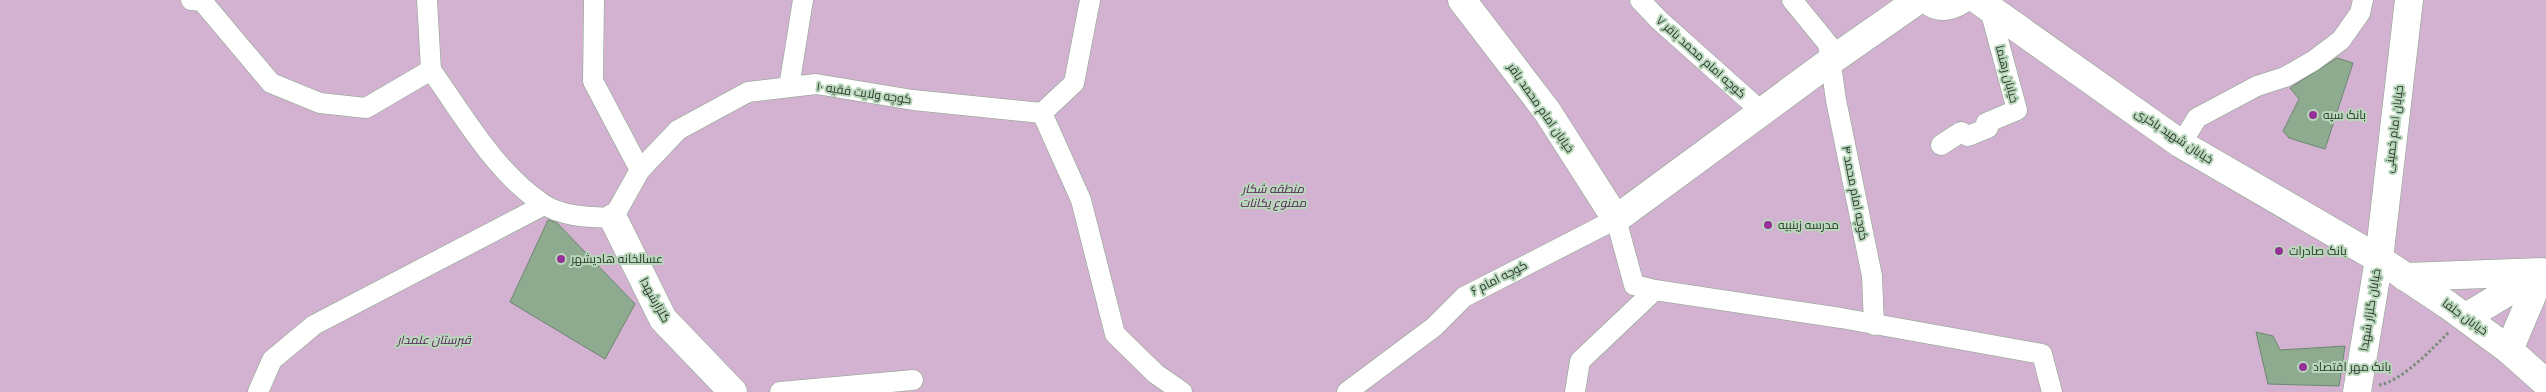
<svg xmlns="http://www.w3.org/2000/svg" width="2546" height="392" viewBox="0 0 2546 392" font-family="Merriweather,Cairo,serif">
	<rect width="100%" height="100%" fill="#b9d7bb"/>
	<rect fill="#d2b1d1" x="0" y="0" width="2546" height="392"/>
	<g fill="#8eab90" stroke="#6c886f">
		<path d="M2337,58L2353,63L2325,149L2289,138L2283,131L2299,99L2290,88Z"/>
		<path d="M548,220L557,223L635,304L605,359L510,302Z"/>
		<path d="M2256,332L2273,336L2280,350L2345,346L2339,386L2268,384Z"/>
	</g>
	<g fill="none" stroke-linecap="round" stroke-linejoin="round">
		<defs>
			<g id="street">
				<path d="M191,0L202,1L271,83L320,103L366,108L431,70C464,116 495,172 543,204C563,217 590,217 613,218L640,170L678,130L748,92L816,84L913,100L1042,113L1074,83L1090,0"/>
				<path d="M427,0L431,70"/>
				<path d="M594,0L593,81L640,170"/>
				<path d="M1640,0L1659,20L1762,112"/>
				<path d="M1792,0L1828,44L1836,100L1872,276L1874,325"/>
				<path d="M789,87L803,0"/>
				<path d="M1042,113L1081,200L1115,334L1156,374L1182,392"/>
				<path d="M2181,144L2197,118L2257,86L2285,77L2313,61L2341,40L2360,13L2363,0"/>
				<path d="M1941,145L1961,132L1968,136L1988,128L1986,123L2017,110L1989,6"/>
				<path d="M258,392L272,360L314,325L544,205"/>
				<path d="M780,392L913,380"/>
				<path d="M1347,392L1434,327L1464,297L1616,219L1634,285L1655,290L1841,318L2042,354L2052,392"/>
				<path d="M1575,392L1580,361L1655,290"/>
			</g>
			<g id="secondary">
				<path d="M1462,0L1547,111L1616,219L1832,60L1918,0"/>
				<path d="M1928,0C1938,9 1950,7 1961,0"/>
				<path d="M1978,0L2181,144L2379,259L2448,305L2509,350L2546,383"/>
				<path d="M613,218L663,319L733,392"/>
				<path d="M2405,277L2542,272L2509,350"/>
				<path d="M2466,317L2536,275"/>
				<path d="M2357,392L2379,259L2409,0"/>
			</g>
		</defs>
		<use href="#street" stroke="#87a489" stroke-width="21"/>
		<use href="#secondary" stroke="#87a489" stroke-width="29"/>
		<path stroke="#788e7a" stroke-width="3" stroke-dasharray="2.5 2.5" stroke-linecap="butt" d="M2379,385C2402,381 2432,349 2449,332"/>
		<use href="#street" stroke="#fff" stroke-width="20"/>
		<use href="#secondary" stroke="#fff" stroke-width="28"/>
	</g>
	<g fill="#943097" stroke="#b9d7bb" stroke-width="2">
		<circle cx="2313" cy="115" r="5"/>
		<circle cx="1768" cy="225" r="5"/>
		<circle cx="2279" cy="251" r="5"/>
		<circle cx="561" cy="259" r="5"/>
		<circle cx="2303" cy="367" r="5"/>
	</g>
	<g text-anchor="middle" stroke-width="4" stroke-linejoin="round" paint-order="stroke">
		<g font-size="12" fill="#2c382d" stroke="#b9d7bb">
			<text transform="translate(1701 57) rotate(42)" y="4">کوچه امام محمد باقر ۷</text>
			<text transform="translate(2007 74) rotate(75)" y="4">خیابان رهنما</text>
			<text transform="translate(864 93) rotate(8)" y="4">کوچه ولایت فقیه ۱۰</text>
			<text transform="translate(1541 108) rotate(55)" y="4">خیابان امام محمد باقر</text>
			<text transform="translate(2394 129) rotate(-83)" y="4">خیابان امام خمینی</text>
			<text transform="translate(2174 136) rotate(33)" y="4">خیابان شهید باکری</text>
			<text transform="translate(1855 193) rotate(79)" y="4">کوچه امام محمد ۴</text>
			<text transform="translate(1499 278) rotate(-27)" y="4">کوچه امام ۶</text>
			<text transform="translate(655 300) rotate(61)" y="4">گلزارشهدا</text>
			<text transform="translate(2370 310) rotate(-81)" y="4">خیابان گلزار شهدا</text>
			<text transform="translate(2465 317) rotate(36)" y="4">خیابان جلفا</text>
		</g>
		<g font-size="12" fill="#2c382d" stroke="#b9d7bb" text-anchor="start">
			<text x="2323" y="119">بانک سپه</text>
			<text x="1778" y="229">مدرسه زینبیه</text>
			<text x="2289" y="255">بانک صادرات</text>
			<text x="571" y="263">عسالخانه هادیشهر</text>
			<text x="2313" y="371">بانک مهر اقتصاد</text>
		</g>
		<g font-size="12" font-style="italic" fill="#561f57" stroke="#b9d7bb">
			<text x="1273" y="193">منطقه شکار<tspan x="1273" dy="14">ممنوع یکانات</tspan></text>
			<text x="434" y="344">قبرستان علمدار</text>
		</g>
	</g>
</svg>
